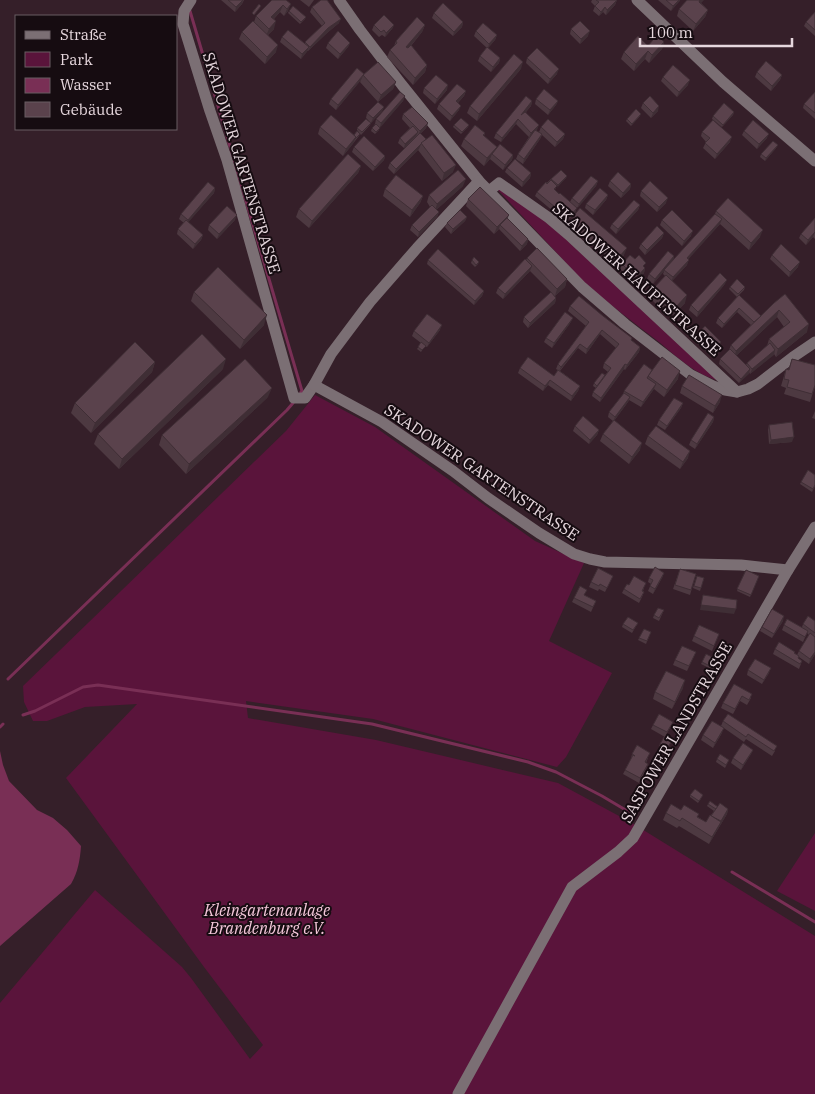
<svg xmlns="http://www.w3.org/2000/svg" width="815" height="1094" viewBox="0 0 815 1094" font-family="'IBM Plex Serif',serif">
	<rect width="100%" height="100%" fill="#351f29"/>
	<g fill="#5a143b">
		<path d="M502,189L546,221L721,381C697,376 677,357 659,342C633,322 606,302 581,279L498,190Z"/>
		<path d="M315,395L375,427L535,541L584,563L549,641L612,673L566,757L557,767L373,719L246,701L248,718L376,740L558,783L632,823L815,936V1094H0V1003L95,890L182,967L191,978L250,1059L263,1045L204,967L66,778L137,704L85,707L47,721H33L24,702L23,686L286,431Z"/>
		<path d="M815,833V911L777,891Z"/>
	</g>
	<path fill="#792f55" d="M0,751L3,765L9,781L37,810L53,818L67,830L81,846C80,860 78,872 71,884L0,946Z"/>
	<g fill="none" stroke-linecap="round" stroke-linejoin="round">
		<g stroke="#792f55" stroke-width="3">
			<path d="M190,11L302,391L301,392"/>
			<path d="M8,679L287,410L293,403"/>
			<path d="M23,715L35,711L83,687L98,685L372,724L528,762L556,772L602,796L629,812"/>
			<path d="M0,727L3,724"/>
			<path d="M732,872L815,922"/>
		</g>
		<g stroke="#7b6f74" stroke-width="11">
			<path d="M191,0L184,11L183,24L210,111L227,160L294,398H305L314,385"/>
			<path d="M339,0L360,30L402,85L479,181L582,287L625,324L691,375L713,386L725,390L737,392L748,389L758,384L793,357L815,342"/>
			<path d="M637,0L723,82L815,161"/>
			<path d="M479,181L417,248L370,302L331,354L314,385L382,422L453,471L488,498L539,533L574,554L590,559L605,562L741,565L788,570"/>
			<path d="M489,191L499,183L549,218L569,235L737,392"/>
			<path d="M458,1094L572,887L618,852L633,838L788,570L815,527"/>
		</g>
	</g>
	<g fill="#4d3941" fill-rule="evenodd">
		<path d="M221,0H244L242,4L235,12Z"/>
		<path d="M286,0L288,11L284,16L280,12L274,19V29L268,35L276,52L265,64L239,39L242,32L254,22L256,16Z"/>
		<path d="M300,0H314L309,7Z"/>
		<path d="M592,0H617L615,5L606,15L603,12L599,16L593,11L595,6L591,2Z"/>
		<path d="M658,0H680L671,11Z"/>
		<path d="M701,3L708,10L705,17L693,31L677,16L679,9Z"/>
		<path d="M312,7L339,23L327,33L308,51H307L301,59L280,42L282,37L305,44V42L322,26L310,12Z"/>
		<path d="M289,11L306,17L305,19L300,24L288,13Z"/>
		<path d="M815,12V36L804,26L806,22Z"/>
		<path d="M434,13L463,22L462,27L453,36L432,18Z"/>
		<path d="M374,25H394L392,29L385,37L382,35L379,37L372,30Z"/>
		<path d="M425,25L422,32L411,46L427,65L425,72L413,85L387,57L390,50L394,46L396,41Z"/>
		<path d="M571,29L588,36L580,44L570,34Z"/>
		<path d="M476,31L497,35L495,40L488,48L500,58L499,63L491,72L478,61L480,56L487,48L474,36Z"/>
		<path d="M664,42L662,49L649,63L645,59L634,71L621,59L624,52Z"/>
		<path d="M328,43H350L348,47L338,59L326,48Z"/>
		<path d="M527,58L557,74L548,84L526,63Z"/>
		<path d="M521,69L477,121L467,113L470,106Z"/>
		<path d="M757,72L782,75L780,80L771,91L755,77Z"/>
		<path d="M364,74L396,82L393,89L378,102L384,107L382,111L371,123L366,118L367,113L378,102L360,82L361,80L336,110L329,104L331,99Z"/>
		<path d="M663,77L688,85L677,97L661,81Z"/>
		<path d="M424,88L447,90L435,104L423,93Z"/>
		<path d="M466,91L464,96L458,103L459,110L450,121L437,109L439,104Z"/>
		<path d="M815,92V119L803,108L804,104Z"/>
		<path d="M405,96L403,101L379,128V130L375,134L371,131L372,128L375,124L376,119Z"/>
		<path d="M536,99L558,101L556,105L548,115L535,104Z"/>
		<path d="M532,101L531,106L526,112L537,130L536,131L539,132L541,127L565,134L563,139L555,147L542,135L540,139L523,164L516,159L518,154L529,137L516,124L501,142L494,138L496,133Z"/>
		<path d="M643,103L658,111L651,118L641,108Z"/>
		<path d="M734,112L733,115L722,127L712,119L713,116Z"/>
		<path d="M403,114L428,123L426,128L420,134L453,172L442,181L418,150L419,149L394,174L388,168L390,163L412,141L404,148L398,143L400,138L410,128L402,119Z"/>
		<path d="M640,116L631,126L626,121L627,119Z"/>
		<path d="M371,123L370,125L361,135L357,130V128Z"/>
		<path d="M454,125H469L468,127L461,134L453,127Z"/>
		<path d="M320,127L354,135L360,134L359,136L343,156L318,134Z"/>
		<path d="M744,131L767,138L757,149L742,135Z"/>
		<path d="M702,132L730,142L715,159L703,148L706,142L701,136Z"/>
		<path d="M485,133L484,136L496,149L513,155L512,160L503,170L490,159L484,166L461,146L464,139Z"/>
		<path d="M354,147L385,156L384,160L373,171L352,152Z"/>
		<path d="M777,147L765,161L760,157L761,154Z"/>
		<path d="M361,166L358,173L309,228L296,217L299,209Z"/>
		<path d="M507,168L531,173L530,178L522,187L505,172Z"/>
		<path d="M567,176L566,178L556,187L555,190L570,202L572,198L598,181L596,186L576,209L575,213L566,222L535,196L537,192L551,179Z"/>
		<path d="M610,181L631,184L630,189L621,198L608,186Z"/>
		<path d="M463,186L436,210L439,212L437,217L418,237L410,230L412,225L430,207L427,202L429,195Z"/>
		<path d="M215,188L214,193L188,222L203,235L201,240L193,249L177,234L178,229L184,223L179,219L181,214Z"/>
		<path d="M385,189L423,196L420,203L410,217L383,196Z"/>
		<path d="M641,191L666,203L657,212L640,196Z"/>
		<path d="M608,195L606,200L593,215L585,208L586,204Z"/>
		<path d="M468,199L507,218L528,239L527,244L520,251L499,229L494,234L466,206Z"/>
		<path d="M640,205L638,210L616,234L610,228L612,224Z"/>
		<path d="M716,211L760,237L749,250L720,224L688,259L687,265L672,281L685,303L673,315L665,307L662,310L652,300L653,298L651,296L653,289L665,276L663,274L664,271L653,284L647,279L649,274L674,256L673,261L715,214Z"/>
		<path d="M467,217L465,221L451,234L445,227L447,223Z"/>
		<path d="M572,218L624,255L616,264L569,225Z"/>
		<path d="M815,218V239L813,237L806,245L799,238L801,234Z"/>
		<path d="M235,220L217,239L208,230L209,225Z"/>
		<path d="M662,220L691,236L682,246L660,225Z"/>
		<path d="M664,233L662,238L645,255L639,248L641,244Z"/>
		<path d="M772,255L798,267L789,277L770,259Z"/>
		<path d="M527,258L567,279L565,287L555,296L556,298L555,303L528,328L523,322L524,317L551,292L530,271L503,299L496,293L498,288L526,260Z"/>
		<path d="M428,260L484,291L482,296L474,305L427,264Z"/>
		<path d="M472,260L479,262L478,264L475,267L471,263Z"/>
		<path d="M622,264L644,267L645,268L644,273L635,283L620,269Z"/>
		<path d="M725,284L697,317L689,310L691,305Z"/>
		<path d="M730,287H745L744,290L737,297L729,289Z"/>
		<path d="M194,292L264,325L240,349L191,301Z"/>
		<path d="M739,295L761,316L774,303L807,332L776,357L774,354L750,374L749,372L739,383L719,364L720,359L729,350L731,345L751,325L737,312L722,328L716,323L718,318ZM777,317L784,327L769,339L767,346L747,363L746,365L736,356Z"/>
		<path d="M570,306L603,316L632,338L631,340L640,347L639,352L625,370L624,369L600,402L592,396L593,392L596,388L593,386L594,383L605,375L608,372L603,368L604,363L616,348L600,334L586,354L578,348L560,371L580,386L578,391L571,401L548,385L543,391L518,373L520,368L554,376L558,370L556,369L558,364L586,326L568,311Z"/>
		<path d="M571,322L552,348L544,342L546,338Z"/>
		<path d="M440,330L427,347L425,346L421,352L417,349L421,343L412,336L414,331Z"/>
		<path d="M696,336L720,346L711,356L694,340Z"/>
		<path d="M792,359L815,365V386L810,402L784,394L786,388L781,386L786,369L788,370Z"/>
		<path d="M155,362L152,372L91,433L71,413L75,403Z"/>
		<path d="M223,369L119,469L94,444L98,434Z"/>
		<path d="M652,370L678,379L664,397L654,389L641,407L629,400L628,402L614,421L640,450L629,464L600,441L603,434L613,421L608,417L609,412L623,395L624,391Z"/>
		<path d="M682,386L720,402L713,413L680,393Z"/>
		<path d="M268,397L186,474L159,445L162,435Z"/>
		<path d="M683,403L681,408L665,430L657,425L659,420Z"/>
		<path d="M815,411V419L812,418Z"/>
		<path d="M714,417L713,422L695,449L689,445L691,440Z"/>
		<path d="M769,425L792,442L769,444L768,430Z"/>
		<path d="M575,426L599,430L597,435L589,444L573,431Z"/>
		<path d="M648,436L688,458L680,469L645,444Z"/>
		<path d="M801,482L815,486L812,492L800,484Z"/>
		<path d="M680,569L696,574L690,595L673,589Z"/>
		<path d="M746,570L759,576L750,597L737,591Z"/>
		<path d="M664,573L662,578L653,594L648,591L651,584L648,582L649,578Z"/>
		<path d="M613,576L605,592L599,589L598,591L589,587L591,582Z"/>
		<path d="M697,576L704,578L700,591L693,588Z"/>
		<path d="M629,585L644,588L643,591L644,592L642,597L639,603L622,593L624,589Z"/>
		<path d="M584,595L596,601L591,612L572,602L574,598Z"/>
		<path d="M664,610L659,621L653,618L654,615Z"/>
		<path d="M783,621L772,638L760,631L762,627Z"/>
		<path d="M815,621V654L809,664L799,657L798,658L802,661L799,669L773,654L775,649L794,653L797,655L799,651L809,635L807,633L803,642L782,630L784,625L802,627L803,624Z"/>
		<path d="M638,623L632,633L622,627L623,624Z"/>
		<path d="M644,629L651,632L646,644L638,640Z"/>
		<path d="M719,634L712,651L692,641L694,636Z"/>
		<path d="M696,652L687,671L673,665L675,660Z"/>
		<path d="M718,660L713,670L701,664L702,662Z"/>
		<path d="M748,670L769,673L762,684L747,675Z"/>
		<path d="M734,684L751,698L747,705L740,701L733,714L721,708L723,703Z"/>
		<path d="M683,688L672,709L653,699L655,692Z"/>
		<path d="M728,714L775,751L772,756L746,739L744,742L721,726L723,721Z"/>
		<path d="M673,722L665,737L651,729L653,725Z"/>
		<path d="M722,733L713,748L701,740L703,735Z"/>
		<path d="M672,741L666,751L659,746L660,744Z"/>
		<path d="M753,750L751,754L741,770L731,763L733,758Z"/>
		<path d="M632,754L648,758L646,763L648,764L646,769L639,783L623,774L631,759Z"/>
		<path d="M717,759L729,760L725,768L716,762Z"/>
		<path d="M690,795L702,797L698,803L690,797Z"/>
		<path d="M708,804L728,809L727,814L709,844L679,826L677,828L663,820L666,813L681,810L698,817L706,822L714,811L707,806Z"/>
	</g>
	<g fill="#3f2e35">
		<path d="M243,0L242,4L235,12L236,7Z"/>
		<path d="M617,0L615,5L606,15L607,10Z"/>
		<path d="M679,0H680V1L671,11L673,6Z"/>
		<path d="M700,0H704L696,9L699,2Z"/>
		<path d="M291,4L288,11L284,16L287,9Z"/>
		<path d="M283,5L280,12L269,24L271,17Z"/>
		<path d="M605,7L603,12L599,16L601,12Z"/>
		<path d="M708,10L705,17L693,31L696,24Z"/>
		<path d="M341,19L339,23L327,33L308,51L310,47L328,28Z"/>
		<path d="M276,21L274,29L266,36L269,29Z"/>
		<path d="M463,22L462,27L453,36L454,32Z"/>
		<path d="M394,25L392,29L385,37L386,33Z"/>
		<path d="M425,25L422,32L404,54L406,47Z"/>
		<path d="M590,31L588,36L580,44L581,39Z"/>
		<path d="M497,35L495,40L488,48L489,44Z"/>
		<path d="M664,42L662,49L649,63L652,55Z"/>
		<path d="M350,43L348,47L338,59L340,54Z"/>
		<path d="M278,45L276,52L265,64L267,57Z"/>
		<path d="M309,47L307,52L301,59L302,54Z"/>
		<path d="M648,51L645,59L634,71L636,64Z"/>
		<path d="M500,58L499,63L491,72L493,67Z"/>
		<path d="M523,62L521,69L477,121L479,114Z"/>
		<path d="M427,65L425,72L413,85L415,78Z"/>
		<path d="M559,69L557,74L548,84L550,79Z"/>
		<path d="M782,75L780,80L771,91L772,86Z"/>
		<path d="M363,76L361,80L336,110L338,105Z"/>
		<path d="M690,80L688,85L677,97L679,92Z"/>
		<path d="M396,82L393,89L378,102L381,95Z"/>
		<path d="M448,85L447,90L435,104L437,99Z"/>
		<path d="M466,91L464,96L455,106L456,101Z"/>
		<path d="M405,96L403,101L380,128L381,123Z"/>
		<path d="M532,101L531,106L519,120L521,115Z"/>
		<path d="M558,101L556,105L548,115L550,110Z"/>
		<path d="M461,106L459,110L450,121L452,116Z"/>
		<path d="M659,106L658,111L651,118L653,113Z"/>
		<path d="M384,107L382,111L371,123L373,118Z"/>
		<path d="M734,112L733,115L722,127L723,125Z"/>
		<path d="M641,114L640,116L631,126L632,124Z"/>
		<path d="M518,119L516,124L501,142L502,138Z"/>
		<path d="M428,123L426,128L418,136L420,131Z"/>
		<path d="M539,125L537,130L529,137L531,133Z"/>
		<path d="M418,132L416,136L404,148L405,144Z"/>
		<path d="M542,134L540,139L523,164L524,159Z"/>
		<path d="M565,134L563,139L555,147L557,142Z"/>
		<path d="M769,134L767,138L757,149L759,144Z"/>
		<path d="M356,137L353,144L343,156L346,149Z"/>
		<path d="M732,137L730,142L715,159L717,154Z"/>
		<path d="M421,144L419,149L394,174L396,169Z"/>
		<path d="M778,145L777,147L765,161L766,158Z"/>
		<path d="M497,147L494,154H492L490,159L484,166L487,158Z"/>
		<path d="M513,155L512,160L503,170L505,165Z"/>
		<path d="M385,156L384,160L373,171L375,167Z"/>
		<path d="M456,165L453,172L442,181L444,173Z"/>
		<path d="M361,166L358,173L309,228L312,221Z"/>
		<path d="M531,173L530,178L522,187L523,182Z"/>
		<path d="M567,176L566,178L557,188L558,185Z"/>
		<path d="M466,179L463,186L435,211L437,204Z"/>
		<path d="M598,181L596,186L577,209L579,204Z"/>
		<path d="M631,184L630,189L621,198L623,193Z"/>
		<path d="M215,188L214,193L186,225L188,220Z"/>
		<path d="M608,195L606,200L593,215L595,210Z"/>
		<path d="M423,196L420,203L410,217L412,210Z"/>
		<path d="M668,198L666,203L657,212L659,207Z"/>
		<path d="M640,205L638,210L616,234L618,229Z"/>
		<path d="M577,208L575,213L566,222L568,218Z"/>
		<path d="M439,212L437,217L418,237L419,232Z"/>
		<path d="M237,215L235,220L217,239L219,234Z"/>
		<path d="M509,215L506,222L500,225L499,229L494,234L497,227Z"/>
		<path d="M467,217L465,221L451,234L453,229Z"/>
		<path d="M722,219L720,224L685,263L687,258Z"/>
		<path d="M763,230L760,237L749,250L751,243Z"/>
		<path d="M693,231L691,236L682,246L684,241Z"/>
		<path d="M815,232L813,237L806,245L808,240Z"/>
		<path d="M664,233L662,238L645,255L647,250Z"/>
		<path d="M203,235L201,240L193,249L195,244Z"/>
		<path d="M528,239L527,244L520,251L522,246Z"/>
		<path d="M627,248L624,255L616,264L619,257Z"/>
		<path d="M674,256L673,261L653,284L655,279Z"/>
		<path d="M689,260L687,265L671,282L673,277Z"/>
		<path d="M800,262L798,267L789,277L790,272Z"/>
		<path d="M532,266L530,271L503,299L505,294Z"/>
		<path d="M645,268L644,273L635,283L636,278Z"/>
		<path d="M567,279L565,287L555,296L557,289Z"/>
		<path d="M727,280L725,284L697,317L698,312Z"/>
		<path d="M484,291L482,296L474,305L475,301Z"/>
		<path d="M687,295L685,303L673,315L676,307Z"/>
		<path d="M556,298L555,303L528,328L530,323Z"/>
		<path d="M667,300L665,307L662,310L665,303Z"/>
		<path d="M739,308L737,312L722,328L724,324Z"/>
		<path d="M779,310L777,317L734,358L736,351Z"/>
		<path d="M267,315L264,325L240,349L244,340Z"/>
		<path d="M573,318L571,322L552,348L554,343Z"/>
		<path d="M809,324L807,332L776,357L778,349Z"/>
		<path d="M442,325L440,330L427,347L429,343Z"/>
		<path d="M602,330L600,334L586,354L587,349Z"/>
		<path d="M721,342L720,346L711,356L713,351Z"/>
		<path d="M580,344L578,348L559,371L561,367Z"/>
		<path d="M640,347L639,352L625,370L627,365Z"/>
		<path d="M775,350L774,355L750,374L752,369Z"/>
		<path d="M226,359L223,369L119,469L122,459Z"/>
		<path d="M155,362L152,372L91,433L95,423Z"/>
		<path d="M625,364L624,369L600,402L601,398Z"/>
		<path d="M750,369L749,374L739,383L741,379Z"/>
		<path d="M680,371L678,379L664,397L667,390Z"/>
		<path d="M550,380L548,385L543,391L545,386Z"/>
		<path d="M656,384L654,389L641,407L643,402Z"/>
		<path d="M580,386L578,391L571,401L572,396Z"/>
		<path d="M272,388L268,397L186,474L189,464Z"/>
		<path d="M722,395L720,402L713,413L715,406Z"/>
		<path d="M630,397L628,402L613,422L615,417Z"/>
		<path d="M683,403L681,408L665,430L667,426Z"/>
		<path d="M714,417L713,422L695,449L697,444Z"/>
		<path d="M599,430L597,435L589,444L590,440Z"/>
		<path d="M794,437L792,442L769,444L771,440Z"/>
		<path d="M642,443L640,450L629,464L632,457Z"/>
		<path d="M690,451L688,458L680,469L683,462Z"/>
		<path d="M664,573L662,578L653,594L655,589Z"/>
		<path d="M701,605L736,609L734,614L700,610Z"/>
		<path d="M784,616L783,621L772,638L774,634Z"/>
		<path d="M815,652V654L809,664L810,659Z"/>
		<path d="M771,668L769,673L762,684L764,680Z"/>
		<path d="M685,680L683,688L672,709L675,702Z"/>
		<path d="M724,728L722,733L713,748L715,743Z"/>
		<path d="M753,750L751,754L741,770L743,765Z"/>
		<path d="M728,809L727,814L709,844L712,837Z"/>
	</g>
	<g fill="#5a424c" stroke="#3f2e35">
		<path d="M228,0H243L236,7Z"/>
		<path d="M272,0H286L291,4L287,9L283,5L271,17L276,21L269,29L256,16Z"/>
		<path d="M321,0H327L341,19L328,28L310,47L305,42L325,23L312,7Z"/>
		<path d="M596,0H617L607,10L605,7L601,12L595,6L599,2Z"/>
		<path d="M666,0H679L673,6Z"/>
		<path d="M687,0H700L699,2L708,10L696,24L679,9Z"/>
		<path d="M443,3L463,22L454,32L434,13Z"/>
		<path d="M259,4L261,6L254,15L252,13Z"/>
		<path d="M293,6L306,17L301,22L289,11Z"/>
		<path d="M815,12V30L806,22Z"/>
		<path d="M384,15L394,25L386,33L384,30L381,32L374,25Z"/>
		<path d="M417,17L425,25L406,47L408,48L411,45L427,65L415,78L390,50L397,43L396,41Z"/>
		<path d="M253,21L278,45L267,57L242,32Z"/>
		<path d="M580,21L590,31L581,39L571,29Z"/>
		<path d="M483,23L497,35L489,44L476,31Z"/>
		<path d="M288,30L309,47L302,54L282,37Z"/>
		<path d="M338,31L350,43L340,54L328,43Z"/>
		<path d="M657,35L664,42L652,55L648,51L636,64L624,52L638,36L648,46Z"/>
		<path d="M487,47L500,58L493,67L480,56Z"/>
		<path d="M537,48L559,69L550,79L527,58Z"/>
		<path d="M514,54L523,62L479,114L470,106Z"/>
		<path d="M766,61L782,75L772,86L757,72Z"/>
		<path d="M378,62L396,82L381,95L363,75Z"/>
		<path d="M673,65L690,80L679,92L663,77Z"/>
		<path d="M357,68L364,74L338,105L331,99Z"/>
		<path d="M436,75L448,85L437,99L424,88Z"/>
		<path d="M457,84L466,91L456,101L461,106L452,116L439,104Z"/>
		<path d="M544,89L558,101L550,110L536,99Z"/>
		<path d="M400,92L405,96L381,123L376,119Z"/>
		<path d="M815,92V113L804,104Z"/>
		<path d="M526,96L532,101L521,115L525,112L539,125L531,133L518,119L502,138L496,133Z"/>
		<path d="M650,96L659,106L653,113L643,103Z"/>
		<path d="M378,102L384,107L373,118L367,113Z"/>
		<path d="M724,103L734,112L723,125L713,116Z"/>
		<path d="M412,107L428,123L420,131L403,114Z"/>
		<path d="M636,109L641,114L632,124L627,119Z"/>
		<path d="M331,115L356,137L346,149L320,127Z"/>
		<path d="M461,118L469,125L462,132L454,125Z"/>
		<path d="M366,119L371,123L362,132L357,128Z"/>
		<path d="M548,119L565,134L557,142L541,127Z"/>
		<path d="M713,120L732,137L717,154L705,143L710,138L702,132Z"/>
		<path d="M753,120L769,134L759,144L744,131Z"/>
		<path d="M376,124L380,128L376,132L372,128Z"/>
		<path d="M475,125L485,133L483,135L497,147L487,158L464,139Z"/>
		<path d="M413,126L418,132L405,144L400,138Z"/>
		<path d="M535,130L542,134L524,159L518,154Z"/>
		<path d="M357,131L360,134L355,139L356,137L354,135Z"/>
		<path d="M420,133L426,139L396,169L390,163Z"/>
		<path d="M432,135L456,165L444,173L421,143Z"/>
		<path d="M364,136L385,156L375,167L354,147Z"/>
		<path d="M773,141L778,145L766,158L761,154Z"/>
		<path d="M500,144L513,155L505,165L492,154Z"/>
		<path d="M348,154L361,166L312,221L299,209Z"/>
		<path d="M515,159L531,173L523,182L507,168Z"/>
		<path d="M458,170L466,179L437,204L429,195Z"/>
		<path d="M561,170L567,176L558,185L551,179Z"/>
		<path d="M618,172L631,184L623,193L610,181Z"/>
		<path d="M396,175L423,196L412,210L385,189Z"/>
		<path d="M591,176L598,181L579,204L572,198Z"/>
		<path d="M551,180L557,186L554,189L559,194L560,193L577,208L568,218L537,192L546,182L547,184Z"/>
		<path d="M650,181L668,198L659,207L641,191Z"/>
		<path d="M208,182L215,188L188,220L181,214Z"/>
		<path d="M480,187L509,215L497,227L468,199Z"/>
		<path d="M600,188L608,195L595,210L586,204Z"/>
		<path d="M728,198L763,230L751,243L716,211Z"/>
		<path d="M634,200L640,205L618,229L612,224Z"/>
		<path d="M432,205L439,212L419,232L412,225Z"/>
		<path d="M227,206L237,215L219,234L209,225Z"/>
		<path d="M580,208L627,248L619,257L572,218Z"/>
		<path d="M460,210L467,217L453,229L447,223Z"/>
		<path d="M672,210L693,231L684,241L662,220Z"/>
		<path d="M715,214L722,219L687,258L689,260L673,277L664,270Z"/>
		<path d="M507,218L528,239L522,246L500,225Z"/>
		<path d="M815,218V232L808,240L801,234Z"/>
		<path d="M186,220L203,235L195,244L178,229Z"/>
		<path d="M657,226L664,233L647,250L641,244Z"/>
		<path d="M781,244L800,262L790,272L772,255Z"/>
		<path d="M537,248L567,279L557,289L527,258Z"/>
		<path d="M438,249L484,291L475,301L428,260Z"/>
		<path d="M668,251L674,256L655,279L649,274Z"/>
		<path d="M630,255L635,259L639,255L646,263L643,266L645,268L636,278L622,264Z"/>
		<path d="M474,257L479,262L476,265L472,260Z"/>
		<path d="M525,259L532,266L505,294L498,288Z"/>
		<path d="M218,267L267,315L244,340L194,292Z"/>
		<path d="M720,273L727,280L698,312L691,305Z"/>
		<path d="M666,275L687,295L676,307L667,300L665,303L655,293L656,291L653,289Z"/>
		<path d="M737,279L745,287L738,294L730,287Z"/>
		<path d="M551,292L556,298L530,323L524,317Z"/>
		<path d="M785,294L809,324L778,349L769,339L790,322L779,310L736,351L731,345L774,303Z"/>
		<path d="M739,295L761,316L754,322L739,308L724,324L718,318Z"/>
		<path d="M579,296L603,316L632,338L631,340L640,347L627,365L625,364L601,398L593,392L611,368L604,363L619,344L602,330L587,349L580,344L561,367L558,364L589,322L570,306Z"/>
		<path d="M565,312L573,318L554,343L546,338Z"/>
		<path d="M427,314L442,325L429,343L414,331Z"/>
		<path d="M705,326L721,342L713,351L696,336Z"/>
		<path d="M202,334L226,359L122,459L98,434Z"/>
		<path d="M135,342L155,362L95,423L75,403Z"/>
		<path d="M421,342L426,346L422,350L418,347Z"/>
		<path d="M770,343L775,350L752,369L747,363Z"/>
		<path d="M730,349L750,369L741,379L720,359Z"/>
		<path d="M528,357L554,376L558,370L580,386L572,396L550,380L545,386L520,368Z"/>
		<path d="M662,357L680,371L667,390L648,376Z"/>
		<path d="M245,359L272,388L189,464L162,435Z"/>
		<path d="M792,359L815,365V385L812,394L787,387L789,380L784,379L786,369L789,370Z"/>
		<path d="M644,364L652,370L647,378L656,384L643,402L624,391Z"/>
		<path d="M602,373L605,375L597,386L594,383Z"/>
		<path d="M689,375L722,395L715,406L682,386Z"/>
		<path d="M624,393L630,397L615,417L609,412Z"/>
		<path d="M674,398L683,403L667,426L659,420Z"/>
		<path d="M708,413L714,417L697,444L691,440Z"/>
		<path d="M583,416L599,430L590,440L575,426Z"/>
		<path d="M614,420L642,443L632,457L603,434Z"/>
		<path d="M792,422L794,437L771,440L769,425Z"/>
		<path d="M656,426L690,451L683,462L648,436Z"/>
		<path d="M808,470L815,475V485L813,489L801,482Z"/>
		<path d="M655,567L664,573L655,589L650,586L653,580L649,578Z"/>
		<path d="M598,568L613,576L607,588L600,584L599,586L591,582Z"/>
		<path d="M680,569L696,574L691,590L675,585Z"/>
		<path d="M746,570L759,576L751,595L737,589Z"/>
		<path d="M634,576L646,583L642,591L644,592L640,599L624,589L627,584L629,585Z"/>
		<path d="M697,576L704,578L701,588L694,586Z"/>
		<path d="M580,586L587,590L584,595L596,601L593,607L574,598Z"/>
		<path d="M703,595L737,600L736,609L701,605Z"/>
		<path d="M658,608L664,610L659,618L654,615Z"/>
		<path d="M772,609L784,616L774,634L762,627Z"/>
		<path d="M808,616L815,621V633L803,624Z"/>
		<path d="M628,617L638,623L633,630L623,624Z"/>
		<path d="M787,619L808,631L805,637L784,625Z"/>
		<path d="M699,625L719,634L714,646L694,636Z"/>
		<path d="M644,629L651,632L647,641L639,638Z"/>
		<path d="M810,633L815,637V652L810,659L799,651Z"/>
		<path d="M779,642L795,652L794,653L799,656L798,658L802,661L800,664L775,649Z"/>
		<path d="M682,646L696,652L689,666L675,660Z"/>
		<path d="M706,654L718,660L714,668L702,662Z"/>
		<path d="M755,659L771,668L764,680L748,670Z"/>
		<path d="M666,671L685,680L675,702L655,692Z"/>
		<path d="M734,684L752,694L749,700L742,696L735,709L723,703Z"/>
		<path d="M659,714L673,722L667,732L653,725Z"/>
		<path d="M728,714L777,746L774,751L748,734L746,737L723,721Z"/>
		<path d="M712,721L724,728L715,743L703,735Z"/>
		<path d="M664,737L672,741L667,748L660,744Z"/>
		<path d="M743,743L753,750L743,765L733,758Z"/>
		<path d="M637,745L650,753L645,762L648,764L640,778L625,770L633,755L635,756L632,754Z"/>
		<path d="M720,754L729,760L726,765L717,759Z"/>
		<path d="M695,789L703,795L699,801L690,795Z"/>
		<path d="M710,801L718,807L716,809L708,804Z"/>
		<path d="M720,803L728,809L721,821L711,816Z"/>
		<path d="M671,804L681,810L684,805L699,814L697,817L706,822L710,815L721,822L712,837L682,818L680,821L666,813Z"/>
	</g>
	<g text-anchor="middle" stroke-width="4" stroke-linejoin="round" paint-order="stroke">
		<g font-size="16" fill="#e6d7dd" stroke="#160c11">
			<text transform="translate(242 163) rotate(73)" y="6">SKADOWER GARTENSTRASSE</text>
			<text transform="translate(637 279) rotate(42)" y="6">SKADOWER HAUPTSTRASSE</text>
			<text transform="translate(482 472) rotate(34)" y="6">SKADOWER GARTENSTRASSE</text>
			<text transform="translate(676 732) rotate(-60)" y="6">SASPOWER LANDSTRASSE</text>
		</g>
		<g font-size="16" font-style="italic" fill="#f4c7da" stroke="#160c11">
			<text x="267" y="916">Kleingartenanlage<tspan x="267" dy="18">Brandenburg e.V.</tspan></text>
		</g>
	</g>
	<rect x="15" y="15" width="162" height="115" fill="#160c11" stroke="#695d63"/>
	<rect x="25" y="31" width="25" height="8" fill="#7b6f74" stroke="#695d63"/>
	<text x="60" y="40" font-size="15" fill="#e6d7dd">Straße</text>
	<rect x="25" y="52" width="25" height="15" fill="#5a143b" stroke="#695d63"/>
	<text x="60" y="65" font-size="15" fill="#e6d7dd">Park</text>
	<rect x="25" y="78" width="25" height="15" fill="#792f55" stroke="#695d63"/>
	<text x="60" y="90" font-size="15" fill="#e6d7dd">Wasser</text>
	<rect x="25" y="102" width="25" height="15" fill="#5a424c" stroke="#695d63"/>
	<text x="60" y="115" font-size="15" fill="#e6d7dd">Gebäude</text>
	<path d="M640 38v8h152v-8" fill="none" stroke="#e6d7dd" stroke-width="2.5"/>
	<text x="648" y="38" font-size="15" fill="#e6d7dd" stroke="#160c11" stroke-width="4" paint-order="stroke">100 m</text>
</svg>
